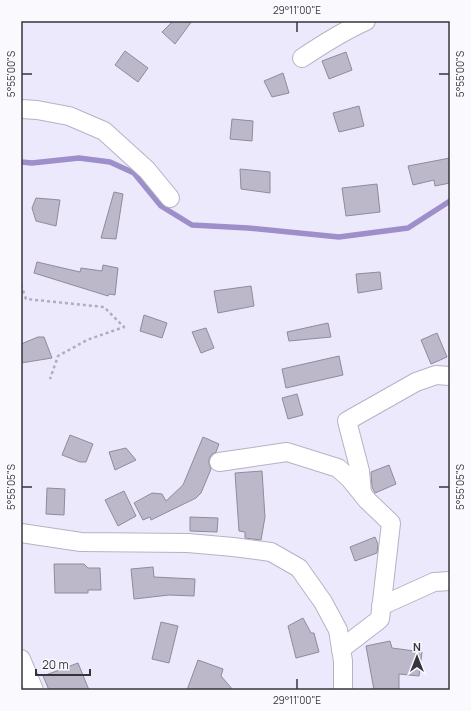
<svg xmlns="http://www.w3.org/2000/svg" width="471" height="711" viewBox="0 0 471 711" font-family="Manrope,sans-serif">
	<rect width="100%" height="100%" fill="#ede9fc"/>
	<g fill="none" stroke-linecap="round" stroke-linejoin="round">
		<path stroke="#9e8eca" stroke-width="5.5" d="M21,162L32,163L79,158L110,162L134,173L161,206L192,225L248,228L339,237L408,228L450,201"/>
	</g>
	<g fill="#bcb8ca" stroke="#8f8b9c">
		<path d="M173,21H192L175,44L162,32Z"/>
		<path d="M125,51L148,68L138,82L115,65Z"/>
		<path d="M346,52L352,70L329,79L322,61Z"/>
		<path d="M283,73L289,93L272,97L264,81Z"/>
		<path d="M359,106L364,126L339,132L333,113Z"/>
		<path d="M232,119L253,121L252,141L230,139Z"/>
		<path d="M450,158V183L435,186L434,180L413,185L408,166Z"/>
		<path d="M240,169L270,172V193L241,189Z"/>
		<path d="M377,184L380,212L346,216L342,188Z"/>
		<path d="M114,192L123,194L116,239L101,238Z"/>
		<path d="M36,198L60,200L56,226L36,221L32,208Z"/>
		<path d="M37,262L80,272L81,268L102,271L103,265L118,268L115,295L109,294L108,296L34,273Z"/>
		<path d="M380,272L382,289L358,293L356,274Z"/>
		<path d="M251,286L254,306L218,313L214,291Z"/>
		<path d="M144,315L167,323L162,338L140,331Z"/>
		<path d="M328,323L331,337L289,341L287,332Z"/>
		<path d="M206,328L214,348L201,353L192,332Z"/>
		<path d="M437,333L447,357L431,364L421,340Z"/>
		<path d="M38,337H44L52,358L21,363V344Z"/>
		<path d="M339,356L343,375L286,388L282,369Z"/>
		<path d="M297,394L303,415L288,419L282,398Z"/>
		<path d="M70,435L93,444L86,462H80L62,455Z"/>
		<path d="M203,437L219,444L216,452L212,454L209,459V464L211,469L201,493L196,498L151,520L150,517L143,520L134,503L152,493L162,494L166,501L183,485Z"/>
		<path d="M126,448L136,460L115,470L109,452Z"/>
		<path d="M389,465L396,484L375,493L372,487L371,472Z"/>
		<path d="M262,471L265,517L261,540L245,538V532L239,531L235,473Z"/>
		<path d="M47,488L65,489L64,515L46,514Z"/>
		<path d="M124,491L136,516L118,526L105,500Z"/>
		<path d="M190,517L218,518L217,532L190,531Z"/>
		<path d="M375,537L378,544L377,553L355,561L350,547Z"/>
		<path d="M54,564H84L88,568H100L101,590H88V593H55Z"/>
		<path d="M153,567L154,577L195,579L194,596L169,595L134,599L131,569Z"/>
		<path d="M303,618L311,633H314L319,652L296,658L288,626Z"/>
		<path d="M161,622L178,626L169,663L152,659Z"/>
		<path d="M390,641L392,648L422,652L419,676L399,674V690H374L366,646Z"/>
		<path d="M198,660L223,669L221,676L233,690H187Z"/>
		<path d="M78,663L89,690H49L43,676Z"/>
	</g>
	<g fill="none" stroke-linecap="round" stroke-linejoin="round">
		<defs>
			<g id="street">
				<path d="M302,58C323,44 343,31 366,21"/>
				<path d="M21,109L37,110L69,116L104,131L147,170L170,198"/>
				<path d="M219,462L287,452L338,468L350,479L367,500L391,523L380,619L341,649"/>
				<path d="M362,493L360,471L347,421L416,382L436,375L450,376"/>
				<path d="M21,533L81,542L188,543L233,547L271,552L299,568L323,602L338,630L343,661V690"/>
				<path d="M381,606L434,582L450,581"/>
				<path d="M21,659L34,690"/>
			</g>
		</defs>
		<use href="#street" stroke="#b6b2c3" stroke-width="20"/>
		<path stroke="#b0adbc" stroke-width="2.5" stroke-dasharray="3 3" stroke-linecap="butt" d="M21,285L26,299L104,307L124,327L87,340L58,356L50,379"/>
		<use href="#street" stroke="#fff" stroke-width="18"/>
	</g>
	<path fill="none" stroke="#36343b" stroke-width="1.5" d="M297,22V32M22,74H32M439,74H449M22,487H32M439,487H449M297,679V689"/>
	<rect width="471" height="711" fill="none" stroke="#faf9fd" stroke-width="44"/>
	<g transform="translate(417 657)" stroke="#faf9fd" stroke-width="3" paint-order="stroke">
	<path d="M0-3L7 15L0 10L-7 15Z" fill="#36343b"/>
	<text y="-6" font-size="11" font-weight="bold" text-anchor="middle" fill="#36343b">N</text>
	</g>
	<path d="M36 669v6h54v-6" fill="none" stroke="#36343b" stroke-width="2"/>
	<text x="42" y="669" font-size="12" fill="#36343b" stroke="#faf9fd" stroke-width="3" paint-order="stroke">20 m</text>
	<rect x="22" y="22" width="427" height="667" fill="none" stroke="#36343b" stroke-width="1.5"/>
	<g font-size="10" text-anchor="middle" fill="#36343b">
		<text x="297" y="14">29°11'00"E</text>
		<text transform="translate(11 74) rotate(-90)" y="4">5°55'00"S</text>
		<text transform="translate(460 74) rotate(-90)" y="4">5°55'00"S</text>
		<text transform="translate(11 487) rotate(-90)" y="4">5°55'05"S</text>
		<text transform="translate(460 487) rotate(-90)" y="4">5°55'05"S</text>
		<text x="297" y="704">29°11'00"E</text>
	</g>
</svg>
